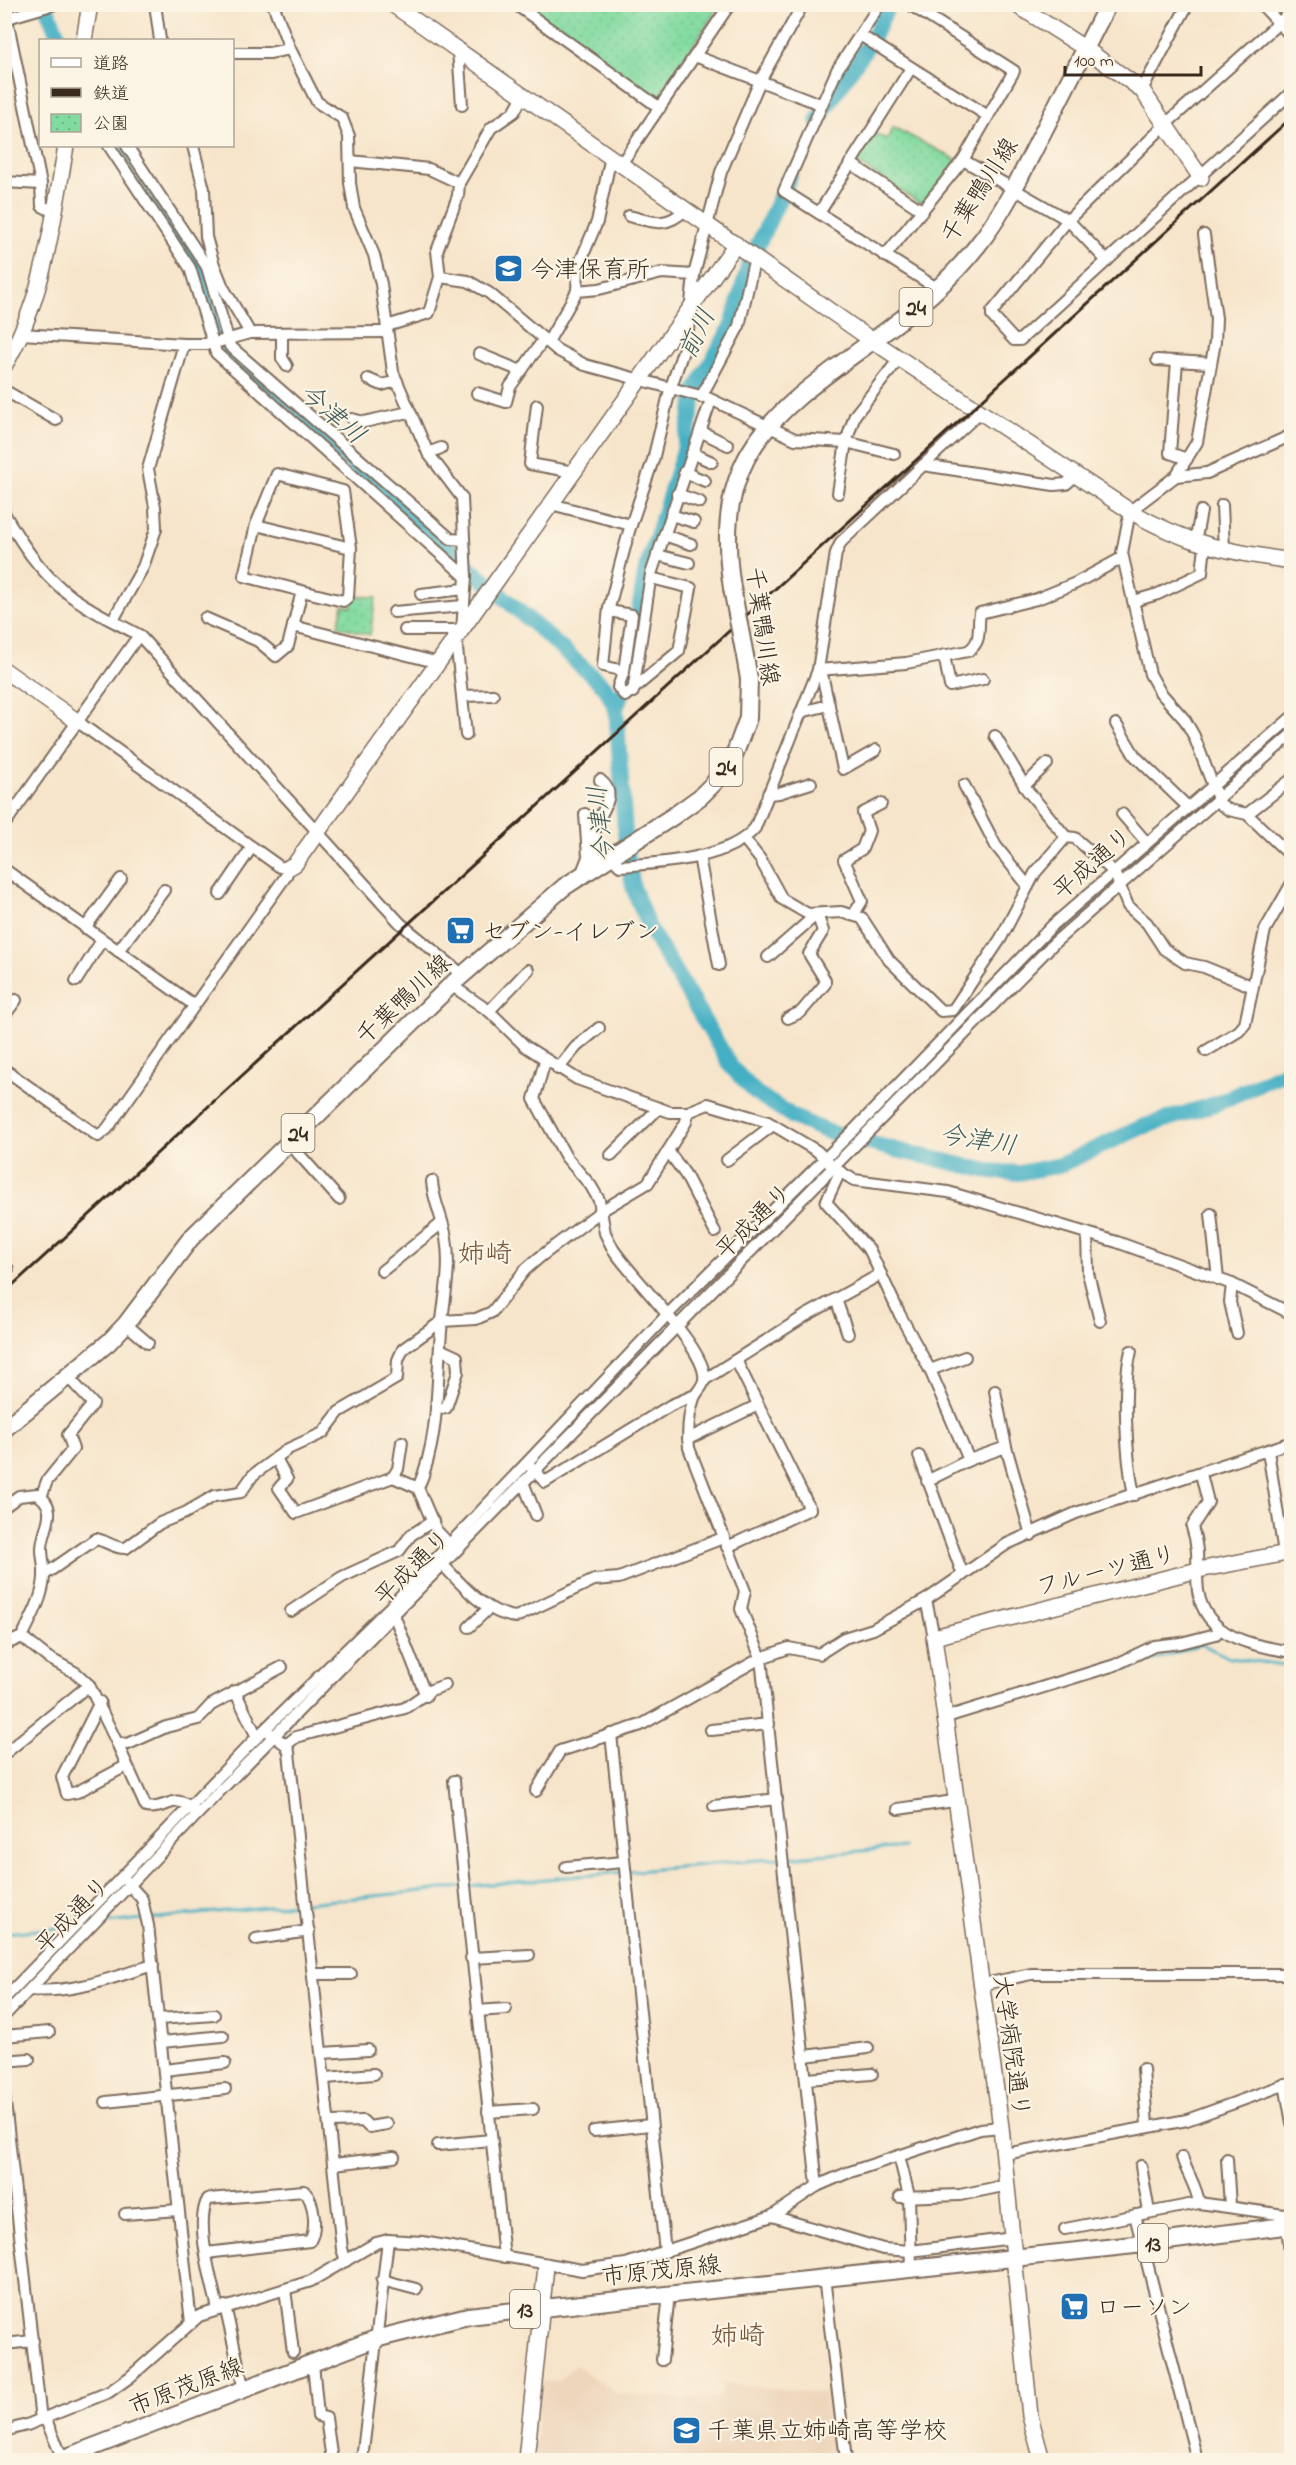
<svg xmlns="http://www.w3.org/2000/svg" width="1296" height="2465" viewBox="0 0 1296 2465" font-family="'Indie Flower','Klee One',sans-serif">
	<defs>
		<pattern id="park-dots" width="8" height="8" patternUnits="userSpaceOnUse" patternTransform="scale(1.5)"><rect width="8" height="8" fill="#81daa0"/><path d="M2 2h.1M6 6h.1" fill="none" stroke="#70bb89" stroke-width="1.8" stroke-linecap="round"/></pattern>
	</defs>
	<rect width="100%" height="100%" fill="#fcf5e5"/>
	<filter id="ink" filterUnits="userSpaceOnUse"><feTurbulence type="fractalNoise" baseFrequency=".0167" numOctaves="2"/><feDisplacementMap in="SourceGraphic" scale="12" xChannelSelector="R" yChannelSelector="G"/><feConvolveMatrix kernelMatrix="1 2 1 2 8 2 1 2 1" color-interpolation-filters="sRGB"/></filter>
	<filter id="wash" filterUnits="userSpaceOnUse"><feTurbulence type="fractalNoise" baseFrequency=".008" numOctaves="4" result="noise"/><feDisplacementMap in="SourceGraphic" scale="24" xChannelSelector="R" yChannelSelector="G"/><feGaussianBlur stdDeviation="1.35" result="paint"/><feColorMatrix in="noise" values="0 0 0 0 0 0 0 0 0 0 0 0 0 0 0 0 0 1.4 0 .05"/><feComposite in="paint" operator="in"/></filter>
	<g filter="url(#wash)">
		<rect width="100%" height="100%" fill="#f7e5cb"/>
		<path fill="#eed6bb" d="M575,2365L617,2394L719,2399L724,2384L830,2394L840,2460H534L541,2382H558Z"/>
		<g fill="url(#park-dots)" stroke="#5e825f" stroke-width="1.5">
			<path d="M520,5H720L658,98L654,99Z"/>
			<path d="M893,127L957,160L924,202L920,203L857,163V159L873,133L887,139Z"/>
			<path d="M352,596L376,597L370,635L338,626L343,605L352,607Z"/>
		</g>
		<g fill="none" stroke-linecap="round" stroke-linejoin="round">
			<g stroke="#45b0c4" stroke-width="3">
				<path d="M1128,1669L1201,1644L1230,1658L1292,1666"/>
				<path d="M785,1858L903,1847"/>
				<path d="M468,1886L779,1858"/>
				<path d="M149,1919L462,1887"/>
				<path d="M98,1924L143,1919"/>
				<path d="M4,1933L68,1927"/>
			</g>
			<g stroke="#45b0c4" stroke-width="16">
				<path d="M45,4L60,40"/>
				<path d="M817,121L872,39L889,4"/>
				<path d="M119,146L199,269L219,346L605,687L616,709L626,846L633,887L648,926L732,1068L756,1093L795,1118L831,1133L896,1150L989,1171L1019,1173L1060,1165L1142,1127L1218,1103L1292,1069"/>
				<path d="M616,707L626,685L645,574L684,450L696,390L732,325L749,264L790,176"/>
			</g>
		</g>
	</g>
	<g filter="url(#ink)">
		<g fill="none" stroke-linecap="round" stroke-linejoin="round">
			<defs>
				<g id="street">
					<path d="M155,4L160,40"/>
					<path d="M273,4L290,49L317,102L342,118L349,136L350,183L354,208L374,255L381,284L393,372L428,453L462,498L466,577L462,630H405"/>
					<path d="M515,4L660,108"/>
					<path d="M880,4L837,70L784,191L938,289"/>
					<path d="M1261,4L1292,37"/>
					<path d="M1292,11L1166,124L1068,220L992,312V316L1014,340H1020L1292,92"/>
					<path d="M4,19L55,4"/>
					<path d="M7,19L41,184L42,206L54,212"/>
					<path d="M860,35L988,116"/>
					<path d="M458,50L462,105"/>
					<path d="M232,53H269L290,49"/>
					<path d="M695,56L820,104"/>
					<path d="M1142,90L1188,4"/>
					<path d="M109,146L190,268L216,353L466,577"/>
					<path d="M127,146L207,267L230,346L451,539L464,540"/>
					<path d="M193,146L204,189L206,237L213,262L223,287L250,333"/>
					<path d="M963,160L1068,220L1107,261"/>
					<path d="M350,161L429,169L459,183L458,196L437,251L440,277L429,313L387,326"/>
					<path d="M850,163L923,211"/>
					<path d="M621,164L730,4"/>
					<path d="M4,182L41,184"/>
					<path d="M459,183L491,128L514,112L524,94"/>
					<path d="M819,213L911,68"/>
					<path d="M629,216C654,223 667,228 686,209"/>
					<path d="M1204,235L1216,318L1215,342L1197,442L1176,476L1130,511L1122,553L1150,674L1160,692L1185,720L1194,736L1220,804L1229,810L1247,814L1292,857"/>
					<path d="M885,256L963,160L1014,71L909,4"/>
					<path d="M440,277L468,281L489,293L557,350L585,365L708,398L795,439L846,442L894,454"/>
					<path d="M577,291L599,289L662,273L694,275"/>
					<path d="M282,333V358L287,366"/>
					<path d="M21,334L184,344H211L250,333L386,332"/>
					<path d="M548,342L577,291L578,267L597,222L611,156"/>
					<path d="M479,354L521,371"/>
					<path d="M1157,360L1210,363"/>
					<path d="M1177,361L1170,453L1187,459"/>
					<path d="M368,379L382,385L397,381"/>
					<path d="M4,390L56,420"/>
					<path d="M477,393L506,402L510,387L544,339"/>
					<path d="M701,397L739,326L755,257"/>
					<path d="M537,405L530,464L574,472"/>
					<path d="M352,419L364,422L409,412"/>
					<path d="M700,431L728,445"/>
					<path d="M428,453L441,448"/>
					<path d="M692,453L712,462"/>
					<path d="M923,465L1054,485L1066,484L1075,476"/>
					<path d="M684,472L705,481"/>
					<path d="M1176,476L1207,473L1292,435"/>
					<path d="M838,493L846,442L855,415L899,359"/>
					<path d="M677,494L700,502"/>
					<path d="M551,504L631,525"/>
					<path d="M1222,505L1224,550"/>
					<path d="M4,513C25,550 48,584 86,606C103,617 121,625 139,635L400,923L463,975"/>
					<path d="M671,515L694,522"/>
					<path d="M256,525L351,548"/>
					<path d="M664,535L691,544"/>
					<path d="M1195,543L1201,511"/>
					<path d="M657,555L689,563"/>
					<path d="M421,594L464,589"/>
					<path d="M1134,601L1158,594L1202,573L1205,546"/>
					<path d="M609,611L632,615L624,671L618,687L625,696L679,651L691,588L651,578"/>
					<path d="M394,612L463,606"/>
					<path d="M205,618L258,641L276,656L288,646L302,591L244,576L256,525L277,474L343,491L351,548L348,597L343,601L302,591"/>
					<path d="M113,620L143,567L156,529L155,507L148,469L184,344"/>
					<path d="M293,626L439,663"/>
					<path d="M456,639L466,735"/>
					<path d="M944,655L950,686L983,679"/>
					<path d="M818,670L906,663L968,651C983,641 977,629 980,613L1037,599L1076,583L1122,558"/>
					<path d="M821,670L843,769L876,750"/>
					<path d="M624,671L603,666L609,608L629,531L653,460L670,390L687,339L694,275L721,172L760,81L803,4"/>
					<path d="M633,692L651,574L711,400"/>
					<path d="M462,696L493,695"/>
					<path d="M801,712L829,705"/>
					<path d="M1116,724L1135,756L1188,807"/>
					<path d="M995,736L1027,790L1066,837"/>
					<path d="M964,785L996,846L1028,886"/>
					<path d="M1024,786L1047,764"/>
					<path d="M768,794L779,793L811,783"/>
					<path d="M1122,814L1147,843"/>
					<path d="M1247,814L1292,779"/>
					<path d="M4,825L139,635"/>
					<path d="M745,840L760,859L782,899L808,914L841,912L862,918L889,960L941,1011L953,1010L1001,938L1035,873L1066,837L1075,838L1114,872L1128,906L1147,923L1164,949L1185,963L1204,967L1251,986"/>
					<path d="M610,856L620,866C660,863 728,860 755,828L818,670L836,553L841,542L979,413"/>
					<path d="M699,856L719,965"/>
					<path d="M596,864C596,853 594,841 595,831C597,813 621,796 600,780"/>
					<path d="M4,869L194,1005"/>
					<path d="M581,875L588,857L585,814"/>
					<path d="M220,894L252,847"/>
					<path d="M854,914L862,901L844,860L862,849L869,831L863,813L881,804"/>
					<path d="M85,928L121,879"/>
					<path d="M118,951L164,890"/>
					<path d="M768,957L817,914L823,931L809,954L825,980V984L801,1012L788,1018"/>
					<path d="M76,981L102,940"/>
					<path d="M451,985L489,1011L525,1046L577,1079L670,1112H688L708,1104L768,1122L817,1151L834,1168L854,1180L948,1192L1117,1242L1232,1284L1292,1314"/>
					<path d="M489,1011L528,970"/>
					<path d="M4,1016L16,1000"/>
					<path d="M1206,1051L1239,1031L1245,1024L1265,930L1292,883"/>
					<path d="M545,1061L534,1099L566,1157L591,1186L599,1200L605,1233L613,1249C633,1279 700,1343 704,1374C706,1385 698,1389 694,1398C688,1416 687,1430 689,1448L745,1591L741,1609L761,1658L817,2186"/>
					<path d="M4,1069L98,1136L107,1129L286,876L288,868L280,867L78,722"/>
					<path d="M558,1069L576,1047L599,1028"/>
					<path d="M288,1142L339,1199"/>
					<path d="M668,1151L685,1174L715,1232"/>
					<path d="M611,1155L659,1108"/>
					<path d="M727,1160L773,1125"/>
					<path d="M840,1172L826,1202L870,1251L900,1315L930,1370L969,1460L1006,1447L1031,1535"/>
					<path d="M432,1181C433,1201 443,1218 446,1238C451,1267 445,1293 442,1321C436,1376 441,1436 418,1488L436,1530L453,1548"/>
					<path d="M1211,1214L1218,1279"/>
					<path d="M1087,1233L1088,1273L1100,1321"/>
					<path d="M4,1267L8,1269"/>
					<path d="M382,1271L442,1223"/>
					<path d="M1232,1284L1230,1302L1237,1333"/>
					<path d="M836,1299L848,1334"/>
					<path d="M126,1324L148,1343"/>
					<path d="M1131,1351C1122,1387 1126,1457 1134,1495"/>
					<path d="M930,1370L965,1357"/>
					<path d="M704,1380L805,1316L881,1274"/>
					<path d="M995,1391L1006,1447"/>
					<path d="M436,1409L446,1408L458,1372L457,1357L440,1349"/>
					<path d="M688,1439L758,1405"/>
					<path d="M1268,1451L1284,1553"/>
					<path d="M919,1456L963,1575"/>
					<path d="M276,1458L287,1479L279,1488L296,1513L393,1477L418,1488"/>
					<path d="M531,1467L545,1482L671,1405L695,1395"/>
					<path d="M1201,1474L1208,1502L1192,1527C1201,1554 1195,1566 1198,1591C1205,1637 1253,1646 1292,1652"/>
					<path d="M393,1477L398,1469L402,1442"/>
					<path d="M927,1481L969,1460"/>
					<path d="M523,1482L536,1515"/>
					<path d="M41,1497L47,1481L73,1449L68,1435L93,1404L68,1377"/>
					<path d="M4,1507L19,1496L37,1494C61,1509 42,1529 42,1549C42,1558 45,1567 44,1577C43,1598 31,1618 22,1637L4,1645"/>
					<path d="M727,1547L810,1509L736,1360"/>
					<path d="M444,1566C464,1587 486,1614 516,1617L594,1580L619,1578L723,1538"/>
					<path d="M44,1575L96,1539C107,1541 115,1549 126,1548L160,1523L185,1513L214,1496L241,1492L253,1475L288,1449L323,1433L339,1412L397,1378L398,1360L403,1349L442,1321L476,1319L492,1312L525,1270L540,1257L601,1211L648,1183L686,1122L688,1112"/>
					<path d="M926,1600L934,1637"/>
					<path d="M291,1611L342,1577L399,1551L411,1535L433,1521"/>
					<path d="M394,1615L426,1696"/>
					<path d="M469,1627L489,1608"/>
					<path d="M22,1637L47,1657L76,1673L89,1685L117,1743L128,1744L166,1727L198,1719L211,1705L282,1667"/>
					<path d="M235,1691L257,1737"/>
					<path d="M100,1702L62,1777L67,1794L77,1792L126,1766"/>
					<path d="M943,1718L1115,1665L1154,1646L1181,1643L1216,1634L1219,1629"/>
					<path d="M711,1730L769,1724"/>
					<path d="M270,1733L286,1745L289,1752L342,2249L346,2261"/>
					<path d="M611,1734L665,2252"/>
					<path d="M117,1743L146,1807C168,1811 174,1790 194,1811"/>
					<path d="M286,1745L296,1737L405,1708L431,1690L445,1685"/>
					<path d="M4,1754L89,1685"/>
					<path d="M454,1781L504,2257"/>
					<path d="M536,1791L560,1751L641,1725L761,1658L789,1648L819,1654L844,1638L873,1629L926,1600L1007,1544L1076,1513L1292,1442"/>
					<path d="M714,1806L777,1799"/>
					<path d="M898,1809L954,1801"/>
					<path d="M566,1867L624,1862"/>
					<path d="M125,1880L142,1899L148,1925L191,2323"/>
					<path d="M256,1939L309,1931"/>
					<path d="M471,1958L529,1955"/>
					<path d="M315,1974H351"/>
					<path d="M980,1985L1031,1974H1292"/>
					<path d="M30,1990C73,1994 114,1977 153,1965"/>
					<path d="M4,1999L257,1737L390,1607L667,1315L855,1129L1053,925L1292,717"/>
					<path d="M477,2011L506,2009"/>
					<path d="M4,2016L212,1799L1054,943L1292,734"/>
					<path d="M159,2019L214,2015"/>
					<path d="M4,2036L49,2032"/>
					<path d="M162,2042L223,2036"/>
					<path d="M323,2053L368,2050"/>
					<path d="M805,2056L868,2048"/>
					<path d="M4,2061L29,2059"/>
					<path d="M1143,2069L1147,2126"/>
					<path d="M164,2070L225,2063"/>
					<path d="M326,2078L374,2074"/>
					<path d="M807,2079L872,2074"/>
					<path d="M1285,2084L1292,2123"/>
					<path d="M4,2094L41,2420"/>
					<path d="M106,2102L225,2089"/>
					<path d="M488,2112L533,2109"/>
					<path d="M331,2122L363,2121L369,2127L387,2124"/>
					<path d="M594,2131L650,2125"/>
					<path d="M438,2145L491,2140"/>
					<path d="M1005,2154L1187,2120L1292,2082"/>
					<path d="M899,2156L909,2196L911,2268"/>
					<path d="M1182,2157C1187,2174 1197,2187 1199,2203"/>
					<path d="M1227,2159L1230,2206"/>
					<path d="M334,2164L394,2157"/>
					<path d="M1141,2166L1149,2212"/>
					<path d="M900,2197L960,2195L1008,2185"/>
					<path d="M125,2214L178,2210"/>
					<path d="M1135,2215L1197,2460"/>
					<path d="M772,2216L883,2249L911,2251L1013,2238"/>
					<path d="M1287,2226L1292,2270"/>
					<path d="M1065,2229L1199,2203L1292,2216"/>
					<path d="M206,2253L310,2241C317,2228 315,2202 304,2191L208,2199C194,2222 212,2282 218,2309"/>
					<path d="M824,2277L846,2460"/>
					<path d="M382,2280L416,2289"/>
					<path d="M285,2289L293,2352"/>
					<path d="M225,2306L244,2390"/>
					<path d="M4,2344L33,2341"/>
					<path d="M662,2360L669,2294"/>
					<path d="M313,2363L318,2416L326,2418L332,2460"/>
					<path d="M45,2418L63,2459"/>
					<path d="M4,2431L27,2425L109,2392L130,2377L199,2316L311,2281L376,2243L388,2240L423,2242L582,2270L626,2264L772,2216L817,2186L847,2173L980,2129L1001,2127"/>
					<path d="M357,2460H362L388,2240"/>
				</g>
				<g id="secondary">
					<path d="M392,4L873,341L1130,511C1186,544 1228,552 1292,561"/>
					<path d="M1015,4L1086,49L1142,90L1201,178"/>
					<path d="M84,40L90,4"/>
					<path d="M4,366C44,300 53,221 66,146"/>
					<path d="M4,670L78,722"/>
					<path d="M288,868L295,864L317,833L736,244"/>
					<path d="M526,2460L546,2266"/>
					<path d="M1042,2460L1030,2416L1001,2127L934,1637L1198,1570L1292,1552"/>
				</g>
				<g id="primary">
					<path d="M732,588C711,454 773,413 871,342C913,312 953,279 984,237C1007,206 1024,169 1042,134C1064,91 1086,48 1108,4"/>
					<path d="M4,1429L109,1342L126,1324L191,1238L451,985L564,887L675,815L700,797L715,782L735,753L748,718L749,679L745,656"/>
					<path d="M59,2460L375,2339L468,2316L1144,2244L1292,2225"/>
				</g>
			</defs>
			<use href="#street" stroke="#7d6b5b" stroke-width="14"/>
			<use href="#secondary" stroke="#7d6b5b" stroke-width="18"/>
			<use href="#primary" stroke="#7d6b5b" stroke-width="20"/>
			<use href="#street" stroke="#fff" stroke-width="10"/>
			<use href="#secondary" stroke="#fff" stroke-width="15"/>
			<use href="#primary" stroke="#fff" stroke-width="16"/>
			<path stroke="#3b2a1e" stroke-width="3" d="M4,1293L1292,117"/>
			<defs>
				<path id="primary-bridge" d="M732,588L745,656"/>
			</defs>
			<use href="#primary-bridge" stroke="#7d6b5b" stroke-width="20" stroke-linecap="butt"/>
			<use href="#primary-bridge" stroke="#fff" stroke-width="16"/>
		</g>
	</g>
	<defs>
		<symbol id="school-square" viewBox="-11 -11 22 22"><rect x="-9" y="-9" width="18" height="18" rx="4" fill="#1f6fb2" stroke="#fcf5e5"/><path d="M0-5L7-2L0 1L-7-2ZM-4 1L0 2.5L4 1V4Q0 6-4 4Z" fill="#fff"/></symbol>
		<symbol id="supermarket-square" viewBox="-11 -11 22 22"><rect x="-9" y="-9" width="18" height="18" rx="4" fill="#1f6fb2" stroke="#fcf5e5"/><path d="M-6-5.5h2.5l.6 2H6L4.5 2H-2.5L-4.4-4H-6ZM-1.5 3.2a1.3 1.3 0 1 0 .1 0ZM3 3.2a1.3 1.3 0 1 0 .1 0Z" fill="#fff"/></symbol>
	</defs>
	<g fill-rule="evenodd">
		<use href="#school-square" x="492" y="252" width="33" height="33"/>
		<use href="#supermarket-square" x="444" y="914" width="33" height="33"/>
		<use href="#supermarket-square" x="1058" y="2290" width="33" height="33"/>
		<use href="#school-square" x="670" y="2414" width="33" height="33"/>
	</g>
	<g text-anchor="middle" stroke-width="4.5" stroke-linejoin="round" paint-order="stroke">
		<g fill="#fcf5e5" stroke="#75675a" stroke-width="1.5">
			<rect x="899.5" y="288" width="33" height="38" rx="4.5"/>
			<rect x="709.5" y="748" width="33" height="38" rx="4.5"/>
			<rect x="281.5" y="1114" width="33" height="38" rx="4.5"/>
			<rect x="1138" y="2224" width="30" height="38" rx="4.5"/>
			<rect x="510" y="2290" width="30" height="38" rx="4.5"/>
		</g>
		<g font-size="22" font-weight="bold" fill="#3b2a1e">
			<text x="916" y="315">24</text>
			<text x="726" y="775">24</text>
			<text x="298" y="1141">24</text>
			<text x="1153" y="2251">13</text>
			<text x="525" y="2317">13</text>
		</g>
		<g font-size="24" fill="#3b2a1e" stroke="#fcf5e5">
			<text transform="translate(979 190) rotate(-57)" y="8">千葉鴨川線</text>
			<text transform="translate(763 626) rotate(82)" y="8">千葉鴨川線</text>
			<text transform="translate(1092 863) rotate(-41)" y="8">平成通り</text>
			<text transform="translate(403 999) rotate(-43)" y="8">千葉鴨川線</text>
			<text transform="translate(753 1221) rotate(-45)" y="8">平成通り</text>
			<text transform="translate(412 1567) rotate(-45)" y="8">平成通り</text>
			<text transform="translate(1106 1570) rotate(-14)" y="8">フルーツ通り</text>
			<text transform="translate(72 1915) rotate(-46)" y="8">平成通り</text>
			<text transform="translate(1012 2046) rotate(82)" y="8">大学病院通り</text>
			<text transform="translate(661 2270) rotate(-6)" y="8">市原茂原線</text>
			<text transform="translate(186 2386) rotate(-21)" y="8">市原茂原線</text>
		</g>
		<g font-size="24" fill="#3b2a1e" stroke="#fcf5e5" text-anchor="start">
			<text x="530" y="277">今津保育所</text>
			<text x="482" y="939">セブン-イレブン</text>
			<text x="1096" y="2315">ローソン</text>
			<text x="707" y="2438">千葉県立姉崎高等学校</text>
		</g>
		<g font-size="26" font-style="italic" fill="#3e5958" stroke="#fcf5e5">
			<text transform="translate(696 333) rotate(-64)" y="9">前川</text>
			<text transform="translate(333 413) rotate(41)" y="9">今津川</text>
			<text transform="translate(600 824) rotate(-96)" y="9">今津川</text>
			<text transform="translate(978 1139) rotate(9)" y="9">今津川</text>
		</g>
		<g font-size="27" fill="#75543a" stroke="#fcf5e5">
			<text x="485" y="1262">姉崎</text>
			<text x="738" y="2344">姉崎</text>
		</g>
	</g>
	<rect width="1296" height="2465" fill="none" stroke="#fcf5e5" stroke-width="24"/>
	<rect x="39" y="39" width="195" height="108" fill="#fcf5e5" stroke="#afa495" stroke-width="1.5"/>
	<rect x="51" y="58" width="30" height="9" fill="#ffffff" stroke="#afa495" stroke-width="1.5"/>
	<text x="93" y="69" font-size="18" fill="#3b2a1e">道路</text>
	<rect x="51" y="88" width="30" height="9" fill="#3b2a1e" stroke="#afa495" stroke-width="1.5"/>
	<text x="93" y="99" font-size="18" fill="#3b2a1e">鉄道</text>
	<rect x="51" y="114" width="30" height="18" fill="url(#park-dots)" stroke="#afa495" stroke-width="1.5"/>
	<text x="93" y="129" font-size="18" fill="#3b2a1e">公園</text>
	<path d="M1065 66v9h136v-9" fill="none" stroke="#3b2a1e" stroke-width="3"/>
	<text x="1074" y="66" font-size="18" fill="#3b2a1e" stroke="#fcf5e5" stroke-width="4.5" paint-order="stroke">100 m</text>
</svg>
